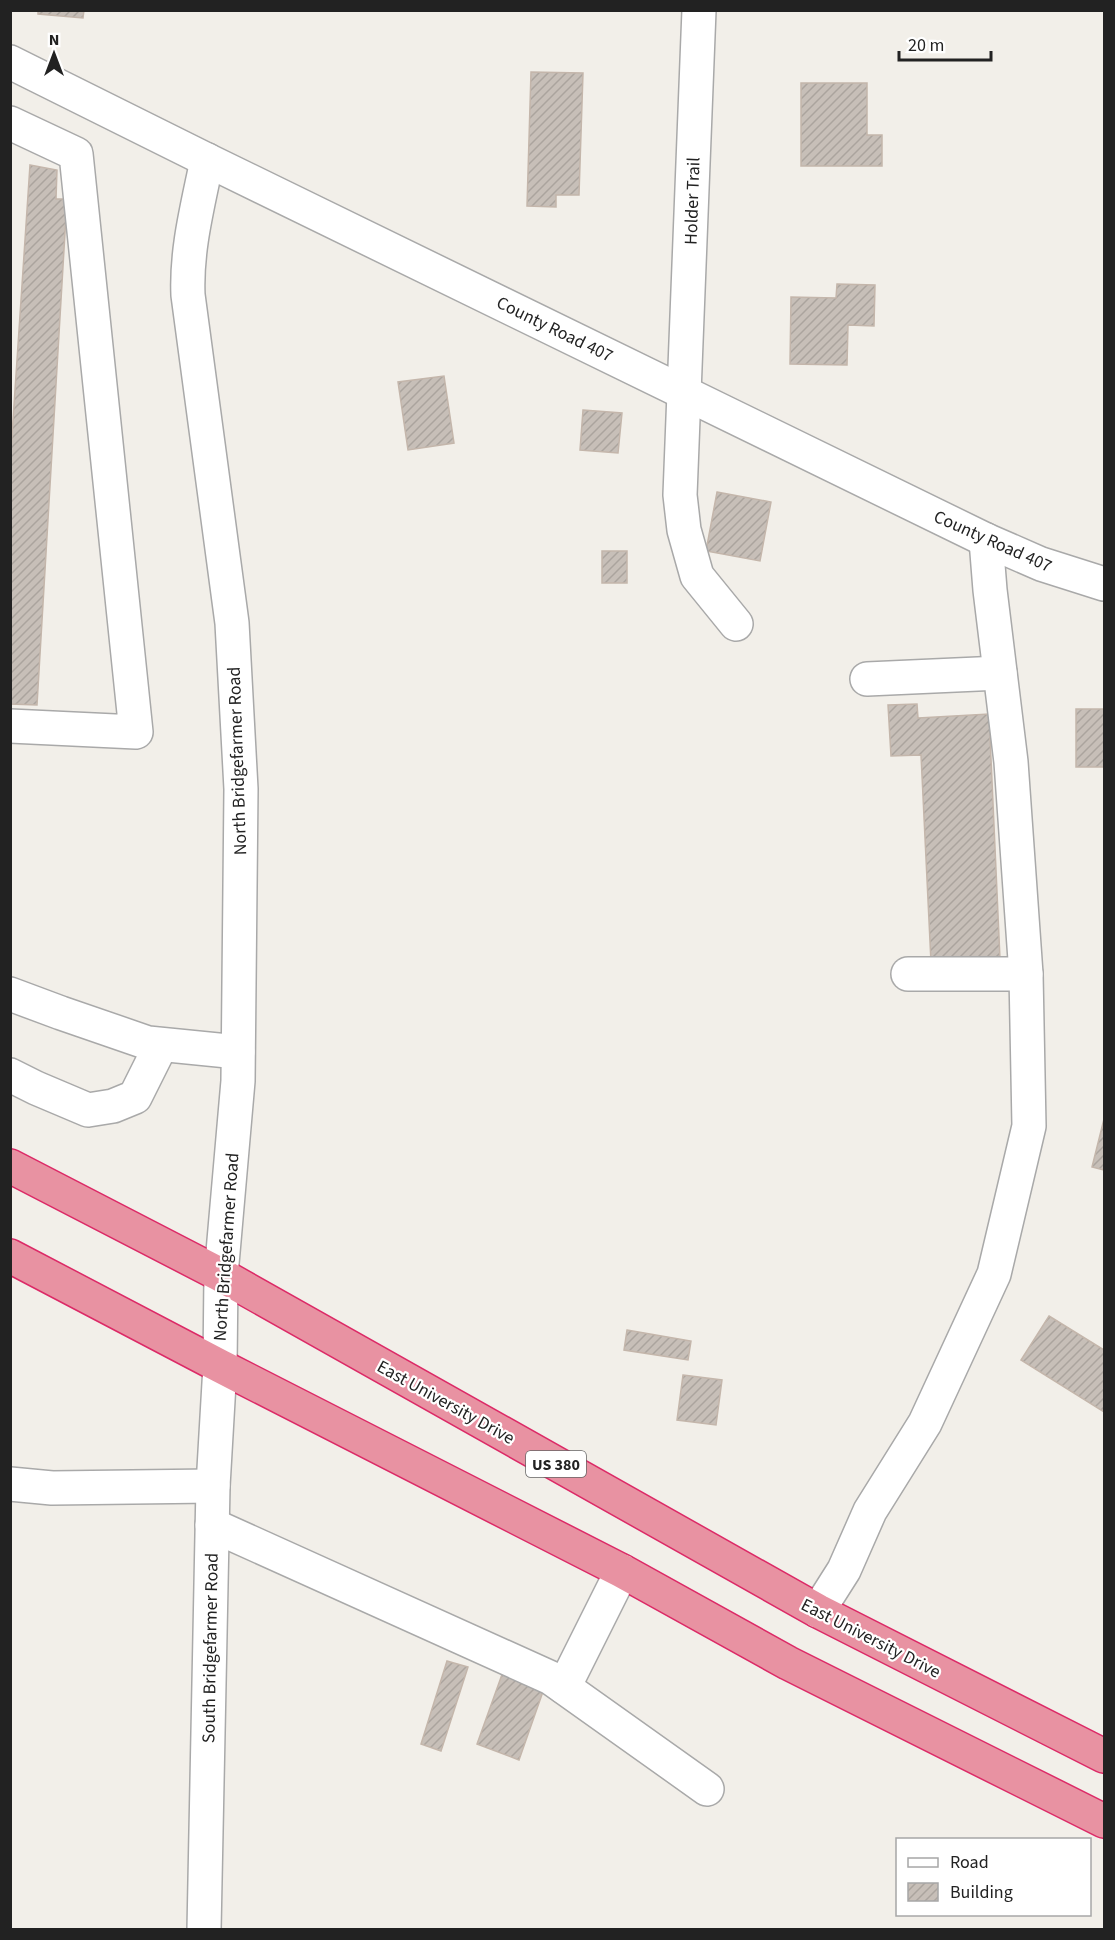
<svg xmlns="http://www.w3.org/2000/svg" width="1115" height="1940" viewBox="0 0 1115 1940" font-family="'Source Sans 3',sans-serif">
	<defs>
		<pattern id="building-hatch" width="6" height="6" patternUnits="userSpaceOnUse" patternTransform="scale(1.5)"><rect width="6" height="6" fill="#c7bfb8"/><path d="M-1 1l2-2M0 6l6-6M5 7l2-2" fill="none" stroke="#aba49e"/></pattern>
	</defs>
	<rect width="100%" height="100%" fill="#f2efe9"/>
	<g fill="url(#building-hatch)" stroke="#c4b6ab" stroke-width="1.5">
		<path d="M38,10H84L83,18L38,14Z"/>
		<path d="M531,72L583,73L579,195H556V207L527,206Z"/>
		<path d="M801,83H867V135H882V166H801Z"/>
		<path d="M30,165L57,170L56,199H67L37,705L10,704V465Z"/>
		<path d="M837,284L875,285L874,326L848,325L847,365L790,364L791,297L836,298Z"/>
		<path d="M444,376L454,443L408,450L398,382Z"/>
		<path d="M583,410L622,413L618,453L580,450Z"/>
		<path d="M717,492L771,502L760,561L706,551Z"/>
		<rect x="602" y="551" width="25" height="32"/>
		<path d="M917,704L918,718L989,714L1000,959L931,962L921,755L891,756L888,705Z"/>
		<rect x="1076" y="709" width="28" height="58"/>
		<path d="M1104,1119V1170L1092,1167Z"/>
		<path d="M1049,1316L1104,1350V1412L1021,1360Z"/>
		<path d="M627,1330L691,1341L688,1360L624,1350Z"/>
		<path d="M683,1375L722,1380L716,1425L677,1420Z"/>
		<path d="M447,1661L468,1667L441,1751L421,1744Z"/>
		<path d="M504,1669L546,1683L519,1760L477,1744Z"/>
	</g>
	<g fill="none" stroke-linecap="round" stroke-linejoin="round">
		<defs>
			<g id="minor">
				<path d="M699,10L680,495L684,530L697,576L736,624"/>
				<path d="M10,62L207,160L986,540L1041,564L1104,584"/>
				<path d="M10,123L76,154L136,732L10,726"/>
				<path d="M867,679L1000,673"/>
				<path d="M908,974H1026"/>
				<path d="M10,994L61,1013L148,1043L238,1052"/>
				<path d="M10,1075L36,1088L88,1110L113,1106L135,1097L161,1045"/>
				<path d="M10,1484L52,1488L213,1486"/>
				<path d="M212,1525L551,1678L707,1789"/>
				<path d="M818,1611L844,1570L870,1511L925,1423L994,1274L1029,1126L1026,974L1011,762L990,590L986,540"/>
				<path d="M564,1687L622,1571"/>
				<path d="M204,1930L213,1486L220,1366L221,1275L238,1081L241,789L232,623L188,295C186,249 198,205 207,160"/>
			</g>
			<g id="highway">
				<path d="M10,1166L221,1275L818,1611L1104,1756"/>
				<path d="M10,1256L220,1366L622,1571L788,1663L1104,1821"/>
			</g>
		</defs>
		<use href="#minor" stroke="#a9a9a9" stroke-width="36"/>
		<use href="#highway" stroke="#dc2a67" stroke-width="36"/>
		<use href="#minor" stroke="#fff" stroke-width="33"/>
		<use href="#highway" stroke="#e892a2" stroke-width="33"/>
	</g>
	<g text-anchor="middle" stroke-width="4.5" stroke-linejoin="round" paint-order="stroke">
		<rect fill="#fff" stroke="#646464" stroke-width="1.5" x="526" y="1451" width="60" height="26" rx="4.5"/>
		<g font-size="16" font-weight="bold" fill="#222">
			<text x="556" y="1470">US 380</text>
		</g>
		<g font-size="18" fill="#222" stroke="#fff">
			<text transform="translate(692 201) rotate(-88)" y="6">Holder Trail</text>
			<text transform="translate(555 329) rotate(26)" y="6">County Road 407</text>
			<text transform="translate(993 541) rotate(24)" y="6">County Road 407</text>
			<text transform="translate(237 761) rotate(-92)" y="6">North Bridgefarmer Road</text>
			<text transform="translate(226 1247) rotate(-86)" y="6">North Bridgefarmer Road</text>
			<text transform="translate(446 1402) rotate(29)" y="6">East University Drive</text>
			<text transform="translate(871 1638) rotate(27)" y="6">East University Drive</text>
			<text transform="translate(210 1648) rotate(-89)" y="6">South Bridgefarmer Road</text>
		</g>
	</g>
	<rect width="1115" height="1940" fill="none" stroke="#222222" stroke-width="24"/>
	<rect x="896" y="1838" width="195" height="78" fill="#ffffff" stroke="#a7a7a7" stroke-width="1.5"/>
	<rect x="908" y="1858" width="30" height="9" fill="#ffffff" stroke="#a7a7a7" stroke-width="1.5"/>
	<text x="950" y="1868" font-size="18" fill="#222222">Road</text>
	<rect x="908" y="1883" width="30" height="18" fill="url(#building-hatch)" stroke="#a7a7a7" stroke-width="1.5"/>
	<text x="950" y="1898" font-size="18" fill="#222222">Building</text>
	<g transform="translate(54 54)" stroke="#ffffff" stroke-width="4.5" paint-order="stroke">
	<path d="M0-4.5L10 22L0 15L-10 22Z" fill="#222222"/>
	<text y="-9" font-size="16" font-weight="bold" text-anchor="middle" fill="#222222">N</text>
	</g>
	<path d="M899 51v9h92v-9" fill="none" stroke="#222222" stroke-width="3"/>
	<text x="908" y="51" font-size="18" fill="#222222" stroke="#ffffff" stroke-width="4.5" paint-order="stroke">20 m</text>
</svg>
